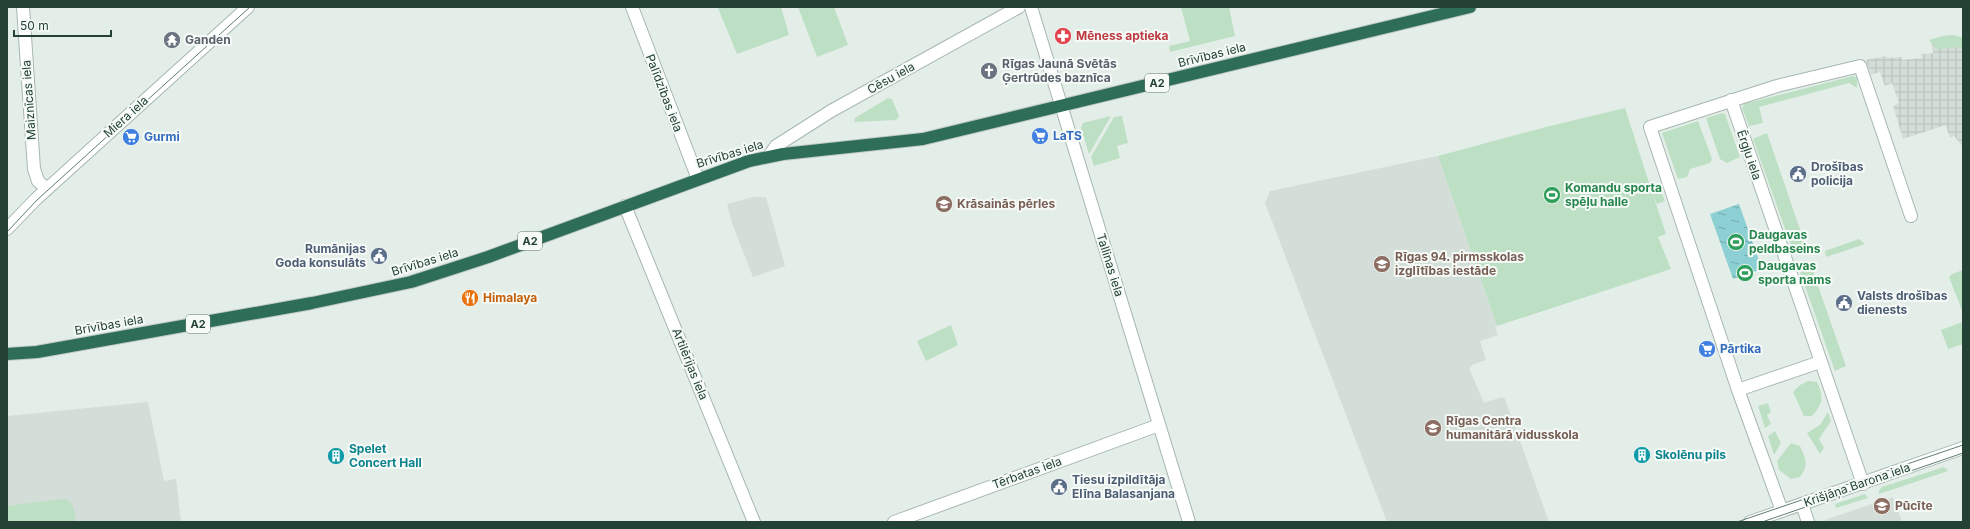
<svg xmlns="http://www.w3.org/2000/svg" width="1970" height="529" viewBox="0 0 1970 529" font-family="Inter,sans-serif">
	<defs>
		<pattern id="industrial-grid" width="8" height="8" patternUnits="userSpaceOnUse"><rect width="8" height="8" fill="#d2ded7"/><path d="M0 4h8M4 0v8" fill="none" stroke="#b4c0b9"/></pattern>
		<pattern id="water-ripples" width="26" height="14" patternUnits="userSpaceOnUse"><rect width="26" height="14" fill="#8cd0d4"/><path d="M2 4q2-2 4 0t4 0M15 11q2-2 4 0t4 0" fill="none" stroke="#72aaad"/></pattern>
	</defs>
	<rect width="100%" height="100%" fill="#e4eee9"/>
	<g fill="#d2ded7">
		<path d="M1438,156L1497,326L1495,327L1498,335L1480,341L1486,360L1474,364L1469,368L1484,403L1502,397L1505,399L1549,522H1387L1265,203L1270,191Z"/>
		<path d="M753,197H766L785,266L753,277L732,223L727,204Z"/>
		<path d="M148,402L164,481L176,479L181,522H7V416Z"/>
		<path d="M1893,497L1902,522H1826L1825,520Z"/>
	</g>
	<path fill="url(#industrial-grid)" d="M1963,43V147L1954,136L1950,138L1946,125L1903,139L1893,106L1899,103L1892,83L1885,86L1880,72L1871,75L1866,60L1887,56V58L1902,57V60L1922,58L1921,54L1933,53L1932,44Z"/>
	<g fill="#bddfc3">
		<path d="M721,7H781L789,35L737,54L718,8Z"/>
		<path d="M798,7H834L848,45L817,57Z"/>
		<path d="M1181,7H1229L1235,36L1170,52L1169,46L1190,41Z"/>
		<path d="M1953,35L1961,37L1963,35V49L1957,47L1937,49L1929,40L1943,36Z"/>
		<path d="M1853,76L1857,78V88L1849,83L1759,107L1763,123L1749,126L1742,108L1744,104Z"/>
		<path d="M888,98L892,99L899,116L896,120L854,122L855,118Z"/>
		<path d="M1625,108L1651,189L1659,186L1665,201L1657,204L1652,192L1666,234L1658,237L1671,269L1497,326L1438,156L1546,127Z"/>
		<path d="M1723,113L1725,114L1740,157L1727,163L1720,159L1706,118Z"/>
		<path d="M1111,116L1089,154L1081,128L1083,123Z"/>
		<path d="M1122,116L1128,143L1117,146L1120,158L1094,166L1091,157L1114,117Z"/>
		<path d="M1698,121L1712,159L1710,163L1690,169L1687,177L1678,179L1662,133Z"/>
		<path d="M1767,133L1806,247L1793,251L1753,139Z"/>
		<path d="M1859,239L1865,244L1826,257L1825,251Z"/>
		<path d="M1810,263L1846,366L1835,371L1799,269V267Z"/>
		<path d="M1963,270V313L1949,277L1952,274Z"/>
		<path d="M1963,322V344L1948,349L1941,330Z"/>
		<path d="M951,325L958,345L926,361L917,341Z"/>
		<path d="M1808,381L1817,382C1824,398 1823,403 1812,416H1804L1793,392L1800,385Z"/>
		<path d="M1768,403L1771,412L1767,415L1771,424L1765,428L1758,406Z"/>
		<path d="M1828,412L1831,421L1819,439L1824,448L1820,454L1807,433L1820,425Z"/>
		<path d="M1775,431L1781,443L1774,455L1768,436Z"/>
		<path d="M1791,443L1800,446C1806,460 1809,464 1800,477L1791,479L1779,470L1777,461Z"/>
		<path d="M1944,467L1948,471L1879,494V490L1882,487Z"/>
		<path d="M1865,494L1868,498L1836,508L1835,504Z"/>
		<path d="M64,499C75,503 74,511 76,522H7V506Z"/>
	</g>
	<path fill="url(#water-ripples)" d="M1739,204L1762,269L1733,279L1710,214Z"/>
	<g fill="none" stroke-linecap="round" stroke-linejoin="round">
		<defs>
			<g id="minor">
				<path d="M23,7L34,169L38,181L47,189"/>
				<path d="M632,7L698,179"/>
				<path d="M1031,7L1189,522"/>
				<path d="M1731,100L1863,484"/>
				<path d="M769,156L776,146L831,111L1019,7"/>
				<path d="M625,206L754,522"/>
				<path d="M7,229L36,199L248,7"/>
				<path d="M1738,390L1820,362"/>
				<path d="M1802,504L1808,522"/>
				<path d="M1782,511L1738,390L1650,127L1777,86L1860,66L1911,216"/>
				<path d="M894,522L1159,425"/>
				<path d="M1750,522L1963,448"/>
			</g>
			<path id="highway" d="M7,354L37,352L149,332L312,303L411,282L488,257L749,161L783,154L923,139L1470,7"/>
		</defs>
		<use href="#minor" stroke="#a6b7af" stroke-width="14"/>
		<use href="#highway" stroke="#c1cac6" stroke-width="14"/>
		<use href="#minor" stroke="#fff" stroke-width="12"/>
		<use href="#highway" stroke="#2e6e59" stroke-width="12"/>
		<g stroke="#5e7c70" stroke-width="1">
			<path d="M7,232L37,200L250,7"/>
			<path d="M1737,522L1963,445"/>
			<path d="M1762,522L1963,453"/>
		</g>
	</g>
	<defs>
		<symbol id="pharmacy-disc" viewBox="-11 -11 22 22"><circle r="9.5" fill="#e0444e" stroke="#f5faf7"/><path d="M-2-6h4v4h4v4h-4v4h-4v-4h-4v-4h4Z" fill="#fff"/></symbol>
		<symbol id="temple-disc" viewBox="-11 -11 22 22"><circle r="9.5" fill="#6b7280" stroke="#f5faf7"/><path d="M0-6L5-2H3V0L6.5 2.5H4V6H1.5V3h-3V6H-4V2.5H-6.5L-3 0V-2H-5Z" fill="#fff"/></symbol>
		<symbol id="church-disc" viewBox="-11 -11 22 22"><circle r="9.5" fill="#6b7280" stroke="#f5faf7"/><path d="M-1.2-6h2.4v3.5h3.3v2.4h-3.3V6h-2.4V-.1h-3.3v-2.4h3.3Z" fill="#fff"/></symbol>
		<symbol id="supermarket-disc" viewBox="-11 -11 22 22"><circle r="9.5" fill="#3f7fe0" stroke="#f5faf7"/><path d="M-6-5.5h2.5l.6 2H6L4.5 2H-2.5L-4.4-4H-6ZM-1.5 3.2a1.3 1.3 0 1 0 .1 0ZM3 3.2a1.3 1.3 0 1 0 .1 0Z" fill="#fff"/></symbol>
		<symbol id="civic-disc" viewBox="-11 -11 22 22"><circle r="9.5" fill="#5c6f8a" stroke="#f5faf7"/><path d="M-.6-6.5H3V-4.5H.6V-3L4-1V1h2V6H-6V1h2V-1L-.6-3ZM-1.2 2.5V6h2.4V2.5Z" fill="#fff"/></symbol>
		<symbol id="stadium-disc" viewBox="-11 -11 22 22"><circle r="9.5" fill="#2e9e5b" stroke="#f5faf7"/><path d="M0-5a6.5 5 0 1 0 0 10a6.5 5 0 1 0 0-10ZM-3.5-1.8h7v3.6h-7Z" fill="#fff"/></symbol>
		<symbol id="school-disc" viewBox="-11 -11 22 22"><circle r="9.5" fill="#8d6e63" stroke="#f5faf7"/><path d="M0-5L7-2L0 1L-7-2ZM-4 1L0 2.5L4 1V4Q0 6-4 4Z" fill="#fff"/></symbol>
		<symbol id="restaurant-disc" viewBox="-11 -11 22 22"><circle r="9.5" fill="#e8710a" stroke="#f5faf7"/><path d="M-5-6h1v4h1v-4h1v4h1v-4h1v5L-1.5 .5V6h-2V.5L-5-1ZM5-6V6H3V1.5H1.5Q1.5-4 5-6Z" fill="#fff"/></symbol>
		<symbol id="building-disc" viewBox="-11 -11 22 22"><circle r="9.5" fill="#0f9aa8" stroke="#f5faf7"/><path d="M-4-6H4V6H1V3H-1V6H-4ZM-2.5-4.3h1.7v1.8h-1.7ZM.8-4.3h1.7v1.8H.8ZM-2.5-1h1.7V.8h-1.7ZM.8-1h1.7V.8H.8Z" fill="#fff"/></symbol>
	</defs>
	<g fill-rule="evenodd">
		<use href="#pharmacy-disc" x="1053" y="26" width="20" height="20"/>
		<use href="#temple-disc" x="162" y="30" width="20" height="20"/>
		<use href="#church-disc" x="979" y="61" width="20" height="20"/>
		<use href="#supermarket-disc" x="1030" y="126" width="20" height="20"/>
		<use href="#supermarket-disc" x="121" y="127" width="20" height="20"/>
		<use href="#civic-disc" x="1788" y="164" width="20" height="20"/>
		<use href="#stadium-disc" x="1542" y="185" width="20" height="20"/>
		<use href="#school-disc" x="934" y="194" width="20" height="20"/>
		<use href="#stadium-disc" x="1726" y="232" width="20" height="20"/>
		<use href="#civic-disc" x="369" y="246" width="20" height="20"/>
		<use href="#school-disc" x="1372" y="254" width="20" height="20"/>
		<use href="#stadium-disc" x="1735" y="263" width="20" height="20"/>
		<use href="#restaurant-disc" x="460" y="288" width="20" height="20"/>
		<use href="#civic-disc" x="1834" y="293" width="20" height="20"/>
		<use href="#supermarket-disc" x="1697" y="339" width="20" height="20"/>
		<use href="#school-disc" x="1423" y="418" width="20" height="20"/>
		<use href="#building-disc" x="1632" y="445" width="20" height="20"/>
		<use href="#building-disc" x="326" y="446" width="20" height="20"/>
		<use href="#civic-disc" x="1049" y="477" width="20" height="20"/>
		<use href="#school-disc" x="1872" y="496" width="20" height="20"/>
	</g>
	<g text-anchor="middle" stroke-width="4" stroke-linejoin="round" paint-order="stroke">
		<g fill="#f5faf7" stroke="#62786f" stroke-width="1">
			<rect x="1145" y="74" width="24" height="18" rx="3"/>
			<rect x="518" y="232" width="24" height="18" rx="3"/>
			<rect x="186" y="315" width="24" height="18" rx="3"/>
		</g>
		<g font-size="11" font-weight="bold" fill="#234135">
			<text x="1157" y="87">A2</text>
			<text x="530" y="245">A2</text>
			<text x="198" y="328">A2</text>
		</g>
		<g font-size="12" font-weight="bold" fill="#be3a42" stroke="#f5faf7" text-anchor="start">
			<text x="1076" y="40">Mēness aptieka</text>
		</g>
		<g font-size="12" font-weight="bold" fill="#5b616d" stroke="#f5faf7" text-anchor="start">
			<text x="185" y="44">Ganden</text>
			<text x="1002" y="68">Rīgas Jaunā Svētās<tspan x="1002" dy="14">Ģertrūdes baznīca</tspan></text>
		</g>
		<g font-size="12" fill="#234135" stroke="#f5faf7">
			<text transform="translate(1212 55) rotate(-14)" y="4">Brīvības iela</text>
			<text transform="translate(891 78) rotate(-29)" y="4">Cēsu iela</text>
			<text transform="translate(664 93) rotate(69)" y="4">Palīdzības iela</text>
			<text transform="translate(29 100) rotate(-94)" y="4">Maiznīcas iela</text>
			<text transform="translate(126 117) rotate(-42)" y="4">Miera iela</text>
			<text transform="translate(730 154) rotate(-17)" y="4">Brīvības iela</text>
			<text transform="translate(1749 155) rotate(71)" y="4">Ērgļu iela</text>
			<text transform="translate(425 262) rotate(-17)" y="4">Brīvības iela</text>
			<text transform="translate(1110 265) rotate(73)" y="4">Tallinas iela</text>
			<text transform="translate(109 325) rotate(-10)" y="4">Brīvības iela</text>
			<text transform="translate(690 364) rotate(68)" y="4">Artilērijas iela</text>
			<text transform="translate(1027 473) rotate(-20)" y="4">Tērbatas iela</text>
			<text transform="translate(1857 485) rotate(-19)" y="4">Krišjāņa Barona iela</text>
		</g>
		<g font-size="12" font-weight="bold" fill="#366cbe" stroke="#f5faf7" text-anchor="start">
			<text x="1053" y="140">LaTS</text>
			<text x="144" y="141">Gurmi</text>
			<text x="1720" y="353">Pārtika</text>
		</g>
		<g font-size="12" font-weight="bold" fill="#4e5e75" stroke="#f5faf7" text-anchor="start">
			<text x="1811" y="171">Drošības<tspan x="1811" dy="14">policija</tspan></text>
			<text x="366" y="253" text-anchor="end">Rumānijas<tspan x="366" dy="14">Goda konsulāts</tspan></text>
			<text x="1857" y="300">Valsts drošības<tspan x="1857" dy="14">dienests</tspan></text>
			<text x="1072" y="484">Tiesu izpildītāja<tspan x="1072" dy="14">Elīna Balasanjana</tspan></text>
		</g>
		<g font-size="12" font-weight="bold" fill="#27864d" stroke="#f5faf7" text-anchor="start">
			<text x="1565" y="192">Komandu sporta<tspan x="1565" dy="14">spēļu halle</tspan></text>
			<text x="1749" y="239">Daugavas<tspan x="1749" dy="14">peldbaseins</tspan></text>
			<text x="1758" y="270">Daugavas<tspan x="1758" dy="14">sporta nams</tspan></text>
		</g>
		<g font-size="12" font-weight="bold" fill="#785e54" stroke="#f5faf7" text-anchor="start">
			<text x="957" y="208">Krāsainās pērles</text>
			<text x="1395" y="261">Rīgas 94. pirmsskolas<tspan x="1395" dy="14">izglītības iestāde</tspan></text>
			<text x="1446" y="425">Rīgas Centra<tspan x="1446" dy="14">humanitārā vidusskola</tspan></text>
			<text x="1895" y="510">Pūcīte</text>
		</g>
		<g font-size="12" font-weight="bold" fill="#c56008" stroke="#f5faf7" text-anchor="start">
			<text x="483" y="302">Himalaya</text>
		</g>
		<g font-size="12" font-weight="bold" fill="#0d838f" stroke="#f5faf7" text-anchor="start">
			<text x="349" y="453">Spelet<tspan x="349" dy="14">Concert Hall</tspan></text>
			<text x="1655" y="459">Skolēnu pils</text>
		</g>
	</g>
	<rect width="1970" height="529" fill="none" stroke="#234135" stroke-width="16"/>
	<path d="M14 30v6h97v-6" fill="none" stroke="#234135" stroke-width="2"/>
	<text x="20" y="30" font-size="12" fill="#234135" stroke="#f5faf7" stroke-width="3" paint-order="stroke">50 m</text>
</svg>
